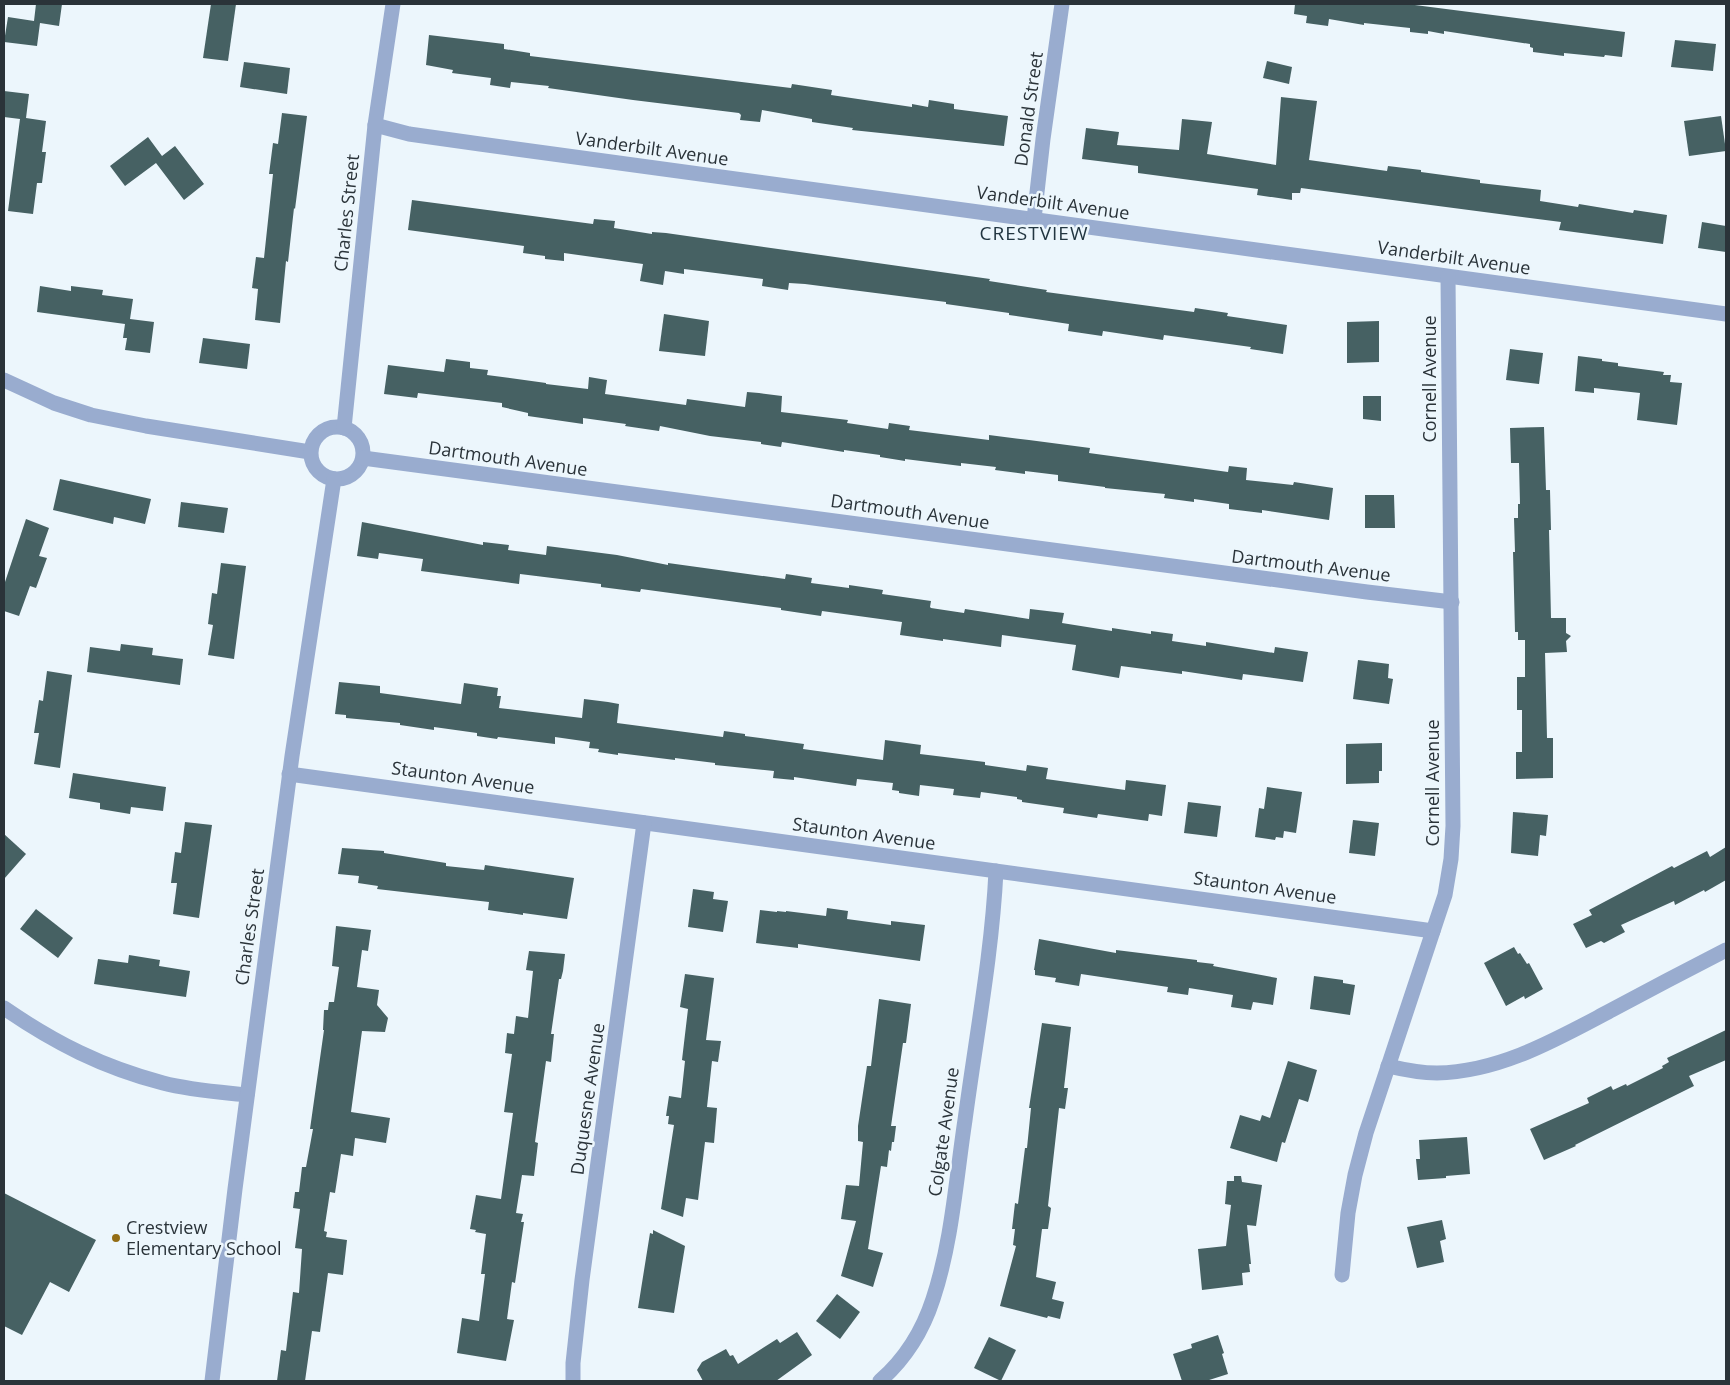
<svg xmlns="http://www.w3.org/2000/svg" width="1730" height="1385" viewBox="0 0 1730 1385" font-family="'Open Sans',sans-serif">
	<rect width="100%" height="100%" fill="#ecf6fc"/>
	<g fill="#466163">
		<path d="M36,4H62L59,26L40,23L37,46L4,42L8,17L34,21Z"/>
		<path d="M211,4H236L228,61L203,58Z"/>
		<path d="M1295,4H1407L1625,32L1622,57L1605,55L1604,57L1564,53V56L1533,52V48L1530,47V44L1444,31V34L1428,31V34L1410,32V28L1364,23V25L1329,19L1328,26L1306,23L1307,16L1294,14Z"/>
		<path d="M429,35L504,44V49L530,53V56L791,88L792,84L832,90L831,95L912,107V104L928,107L929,100L954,104V109L1008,116L1004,146L852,130L853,128L812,122V119L762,110L760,122L740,120L741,115L739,113L633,100L548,88L549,86L511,82L510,88L490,85L491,78L452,73L453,70L426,65Z"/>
		<path d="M1675,40L1716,44L1713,71L1671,67Z"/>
		<path d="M1267,61L1292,67L1289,84L1263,78Z"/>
		<path d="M244,62L290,68L287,94L240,87Z"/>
		<path d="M4,91L29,94L26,118L46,121L42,152H46L42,183H37L33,214L8,211L20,119L4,117Z"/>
		<path d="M1281,97L1317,101L1309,160L1387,171L1388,166L1421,170V172L1480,180V183L1541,190L1540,201L1578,207L1579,204L1633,213L1634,210L1667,215L1663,244L1559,230L1561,222L1301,188L1300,193H1292V200L1257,195L1258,189L1138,173V166L1082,159L1086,128L1119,132L1117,145L1179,150L1182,119L1212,122L1207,154L1276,165Z"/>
		<path d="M282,113L307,116L295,209L294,208L288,262L286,261L280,323L255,320L258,289L252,288L256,257L264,258L273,174H269L273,143L278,144Z"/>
		<path d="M1721,116L1726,151L1689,156L1684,121Z"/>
		<path d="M148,137L162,156L175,146L204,184L184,200L156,163L125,186L110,166Z"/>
		<path d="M412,200L593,224L594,219L615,221L614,228L652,234V232L666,233L990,279L989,281L1047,290L1046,292L1194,312L1195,308L1228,313L1227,316L1287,325L1283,354L1250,349L1251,347L1164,335L1163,340L1103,331L1102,336L1068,331L1069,324L1009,315V313L946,304V302L805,284L789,283L788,290L762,286L763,279L684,269V274L665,271L663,285L640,281L643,264L564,253V261L545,259V256L523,253L524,246L408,230Z"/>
		<path d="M1702,222L1726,226V252L1698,248Z"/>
		<path d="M40,286L71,291V286L103,290L102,295L133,299L130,319L154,322L150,353L125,350L127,338H123L125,324L37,312Z"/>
		<path d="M664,314L709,321L705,356L659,351Z"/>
		<path d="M1379,321V362L1347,363V322Z"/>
		<path d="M203,338L250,344L247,369L199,363Z"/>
		<path d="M1510,349L1543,353L1539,384L1506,380Z"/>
		<path d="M1578,356L1602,359V361L1618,363V366L1664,372L1663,375H1671L1670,382L1682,383L1677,425L1637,420L1640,393L1594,388V393L1575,391Z"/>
		<path d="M446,359L470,362V368L488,370L487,375L546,383V384L588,389L589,377L607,380L605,394L686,405L687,399L745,407L747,392L759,393L782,396L781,412L848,420L847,423L888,429L889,423L910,426L909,430L989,440V435L1029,440L1090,448L1089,453L1228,472L1229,466L1247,468L1246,480L1293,485L1294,482L1333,488L1329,520L1262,510V513L1229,509V504L1194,499V502L1164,498L1165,494L1105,488V487L1058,481V475L1025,471V474L995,470L996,467L961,463V466L905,459V461L880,457V455L844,450V452L782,442L781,447L761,444V442L710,436L660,426L659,431L625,426L626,424L583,418V424L528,416V413L502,407V403L418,393L417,398L384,394L388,365L444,372Z"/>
		<path d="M1363,396H1381V421L1363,419Z"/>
		<path d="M1544,427L1546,490H1550L1551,530H1549L1551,618H1566V633L1571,636L1566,641L1567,652L1545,653L1547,738H1553V778L1516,779V752H1522V710H1517V677H1525V640H1518V632H1515L1513,552H1515L1514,518H1518V504H1520L1519,463H1511L1510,428Z"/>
		<path d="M60,479L151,499L145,524L114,517L113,524L53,510Z"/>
		<path d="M1365,495H1394L1395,528H1365Z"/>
		<path d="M181,502L228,508L224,533L178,527Z"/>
		<path d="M26,519L49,528L39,556L47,558L36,588L30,586L19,616L4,611V585Z"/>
		<path d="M362,522L483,545V542L509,545L508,550L546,555L547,546L617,555L668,565V563L785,579L786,574L812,578L811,583L849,588V585L883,590L882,594L931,601L930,607L931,608L964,613L965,609L1029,619L1030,609L1064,613L1062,623L1112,631V628L1151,634V631L1173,634L1172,641L1206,646V642L1274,653L1275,647L1308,652L1303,682L1243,674L1242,680L1182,671V674L1121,666L1119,678L1072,670L1076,645L1002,635L1001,647L943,639V641L900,635L902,622L822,611L821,616L781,610V608L641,589L640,592L601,587V584L520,574L519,584L421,571L423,559L379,553L378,559L357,556Z"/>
		<path d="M221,563L246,566L234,659L208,655L213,625L208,624L212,593L217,594Z"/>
		<path d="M121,644L153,648L152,655L183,659L180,685L87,672L90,647L120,651Z"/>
		<path d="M1358,660L1389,664L1388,678L1393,679L1389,704L1353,699Z"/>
		<path d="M47,671L72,675L60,768L34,764L39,733H34L39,700L43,701Z"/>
		<path d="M339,682L380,686V693L461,704L464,683L498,688L497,696H501L499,708L582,718L584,699L608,702L619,704L617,723L723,737L724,731L745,734V736L804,744L803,749L883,760L885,740L921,745L920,754L985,762V765L1026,771L1027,765L1048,768L1046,779L1125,790L1126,780L1166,785L1162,816L1149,814L1148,821L1098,814L1097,818L1063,813L1064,808L1022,802V800L1017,799V797L981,792L980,798L953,795L954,789L920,785L919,796L899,793V791L892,790L893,783L857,779L856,786L794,777V780L773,778L774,771L715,765V763L675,758V760L618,753V755L598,752L599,749L589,748L590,742L555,737V744L498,737L497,739L477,736V733L434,727V730L400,725V723L346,718V715L335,714Z"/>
		<path d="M1382,743V771H1379V783L1346,784V744Z"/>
		<path d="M73,773L166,787L163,811L131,807L130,814L100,809V803L69,798Z"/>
		<path d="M1267,787L1302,792L1296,833L1284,831L1283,838L1276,837L1275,840L1255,837L1259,808L1264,809Z"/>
		<path d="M1188,802L1221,806L1217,837L1184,833Z"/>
		<path d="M1513,812L1548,815L1546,836L1540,835L1538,856L1511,853Z"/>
		<path d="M1353,820L1379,823L1375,856L1349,853Z"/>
		<path d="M185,822L212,825L199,918L173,914L177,883H171L175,852L181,853Z"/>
		<path d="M4,834L26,854L4,879Z"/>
		<path d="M1726,847V880L1705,892L1704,890L1675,905L1674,901L1621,925L1625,932L1604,943L1601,941L1586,948L1573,924L1592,915L1589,910L1672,866L1674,868L1707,851L1710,857Z"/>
		<path d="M342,848L384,851V853L446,863V866L484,870L485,865L574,878L567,919L523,913V915L488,910L489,902L377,889L378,886L358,883L359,876L338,874Z"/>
		<path d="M693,889L714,892L713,899L728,901L723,932L688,927Z"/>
		<path d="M827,908L848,911L847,919L891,925V921L925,925L920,961L798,944V948L756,943L760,910L777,912V911L786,912V911L826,916Z"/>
		<path d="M36,909L73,938L58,958L20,929Z"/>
		<path d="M336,926L371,930L368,951L362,950L357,987L379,990L377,1005L388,1018L385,1032L362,1031L351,1112L390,1118L386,1143L355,1138L353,1156L341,1154L335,1193L330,1192L324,1231L327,1232L326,1237L347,1240L343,1275L328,1273L320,1332L312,1331L305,1381H277L281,1350L286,1351L293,1292L299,1293L302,1249L295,1248L300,1209L293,1208L295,1192H299L302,1167H306L313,1129H310L324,1030H323L324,1010H328L329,1002H334L339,967L332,966Z"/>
		<path d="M1039,939L1116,953V950L1197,960V962L1214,964L1213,966L1277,978L1273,1005L1253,1002L1251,1010L1231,1007L1233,995L1189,988L1188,995L1167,992L1168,987L1081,974L1079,986L1055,982L1056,978L1035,975V970H1034Z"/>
		<path d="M1514,947L1518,954L1520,953L1527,964L1529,963L1543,989L1525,999L1524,996L1506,1006L1484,963Z"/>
		<path d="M529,951L565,954L563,971L561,979H559L551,1034H554L551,1062L546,1061L535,1142L538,1143L534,1176L522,1175L516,1213L523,1214L521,1222H524L515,1283L512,1282L507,1319L514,1320L506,1361L457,1353L462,1318L479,1321L485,1274H481L486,1234L475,1232L476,1230L470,1229L476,1195L501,1199L513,1113L504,1112L512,1054L505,1053L507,1033L514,1034L516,1016L528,1018L533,971L526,970Z"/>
		<path d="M129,955L160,960L159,966L190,971L186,997L94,984L98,959L128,963Z"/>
		<path d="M685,974L714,978L706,1040L721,1041L718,1062L712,1061L707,1107L717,1108L714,1143L705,1142L698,1200L686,1198L683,1217L661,1209L674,1125L668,1124L669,1116H666L669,1096L681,1098L685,1061L682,1060L688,1009L680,1007Z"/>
		<path d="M1314,976L1343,980V983L1355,985L1350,1015L1310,1009Z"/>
		<path d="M879,999L911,1004L906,1043H903L891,1126H896L894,1142H892L891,1151L889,1150L887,1167L881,1166L868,1249L883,1253L873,1287L841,1276L856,1221L841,1219L846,1185L859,1186L863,1142L858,1141V1126L867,1066H871Z"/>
		<path d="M1042,1023L1071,1027L1064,1088H1068L1065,1109L1059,1108L1048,1206L1051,1208L1048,1229H1042L1036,1277L1056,1282L1052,1299L1064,1302L1060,1319L1048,1316L1047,1318L1000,1306L1016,1246L1013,1245L1015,1229H1012L1015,1203L1018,1204L1025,1148H1027L1031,1108H1029Z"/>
		<path d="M1726,1030V1060L1689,1076L1694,1086L1575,1145L1576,1146L1544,1160L1530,1129L1589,1103L1587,1098L1611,1086L1613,1090L1626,1084L1627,1086L1663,1068L1662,1066L1669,1062L1667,1058Z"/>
		<path d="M1288,1061L1317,1070L1308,1102L1299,1099L1285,1143L1282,1142L1277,1162L1230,1148L1240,1115L1260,1121L1262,1115L1270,1118Z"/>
		<path d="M1467,1137L1470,1174L1446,1176V1178L1418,1180L1416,1159H1420L1419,1140Z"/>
		<path d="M1234,1176H1241L1242,1182L1262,1185L1256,1226L1247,1225L1251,1264H1249L1250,1272L1242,1273L1243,1285L1202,1290L1198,1249L1226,1246L1231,1205L1225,1204L1227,1181H1234Z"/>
		<path d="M4,1193L96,1240L69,1292L50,1282L22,1335L4,1326Z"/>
		<path d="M1442,1220L1446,1239L1440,1241L1444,1262L1417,1268L1407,1227Z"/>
		<path d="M653,1230L685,1246L674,1313L638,1308L650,1233L653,1234Z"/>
		<path d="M837,1294L860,1312L840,1339L816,1321Z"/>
		<path d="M797,1332L812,1355L776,1381H703L697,1370L702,1362L726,1349L730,1356L733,1355L738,1364L777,1339L780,1343Z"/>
		<path d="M1218,1335L1224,1353L1222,1354L1228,1374L1206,1381H1182L1173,1354L1192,1348L1191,1344Z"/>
		<path d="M989,1337L1016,1350L1001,1381L974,1368Z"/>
	</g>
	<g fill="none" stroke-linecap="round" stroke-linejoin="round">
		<g stroke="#99accf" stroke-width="15">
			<path d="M375,125L409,134L480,144L1726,314"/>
			<path d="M1034,219L1043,139L1062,4"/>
			<path d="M4,380L54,403L91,415L146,426L310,452"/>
			<circle cx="337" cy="453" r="26"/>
			<path d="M344,428L375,125L393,4"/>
			<path d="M363,458L1367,592L1452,602"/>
			<path d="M289,774L1433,931"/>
			<path d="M4,1008C55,1043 102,1067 163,1083C190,1090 219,1092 247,1095"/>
			<path d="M1388,1066C1405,1070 1420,1073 1437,1073C1499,1072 1555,1040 1608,1012C1647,991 1687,970 1726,950"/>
			<path d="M1342,1275L1348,1213L1355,1175L1366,1133L1445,895L1451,859L1453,826L1448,277"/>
			<path d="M212,1381L235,1189L292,756L334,479"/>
			<path d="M573,1381V1363L582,1280L644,823"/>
			<path d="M880,1381C905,1359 923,1330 933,1299C952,1242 956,1179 965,1120C976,1037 992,954 996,871"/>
		</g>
	</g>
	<circle fill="#936d15" stroke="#ecf6fc" stroke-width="2" cx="116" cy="1238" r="5"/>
	<g text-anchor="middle" stroke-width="5" stroke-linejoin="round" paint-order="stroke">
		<g font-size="18" fill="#2a3339" stroke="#ecf6fc">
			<text transform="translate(1029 109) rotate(-82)" y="6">Donald Street</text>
			<text transform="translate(652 149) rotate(8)" y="6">Vanderbilt Avenue</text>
			<text transform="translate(1053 203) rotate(8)" y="6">Vanderbilt Avenue</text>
			<text transform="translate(347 213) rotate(-84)" y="6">Charles Street</text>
			<text transform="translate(1454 258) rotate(8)" y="6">Vanderbilt Avenue</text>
			<text transform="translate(1430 379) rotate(-90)" y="6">Cornell Avenue</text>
			<text transform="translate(508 459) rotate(8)" y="6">Dartmouth Avenue</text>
			<text transform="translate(910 512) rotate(8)" y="6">Dartmouth Avenue</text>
			<text transform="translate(1311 566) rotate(7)" y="6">Dartmouth Avenue</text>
			<text transform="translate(463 778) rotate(8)" y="6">Staunton Avenue</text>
			<text transform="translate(1433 783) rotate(-90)" y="6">Cornell Avenue</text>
			<text transform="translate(864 834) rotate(8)" y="6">Staunton Avenue</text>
			<text transform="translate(1265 888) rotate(8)" y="6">Staunton Avenue</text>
			<text transform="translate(250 927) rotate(-82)" y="6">Charles Street</text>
			<text transform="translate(588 1099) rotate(-82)" y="6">Duquesne Avenue</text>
			<text transform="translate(944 1132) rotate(-82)" y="6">Colgate Avenue</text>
		</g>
		<g font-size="18" fill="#2a3339" stroke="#ecf6fc" text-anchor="start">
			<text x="126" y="1234">Crestview<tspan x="126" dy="21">Elementary School</tspan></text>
		</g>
		<g font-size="19" letter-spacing="1" fill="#223641" stroke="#ecf6fc">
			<text x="1034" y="240">CRESTVIEW</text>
		</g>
	</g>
	<rect width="1730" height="1385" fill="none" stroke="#2a3339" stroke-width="10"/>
</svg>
